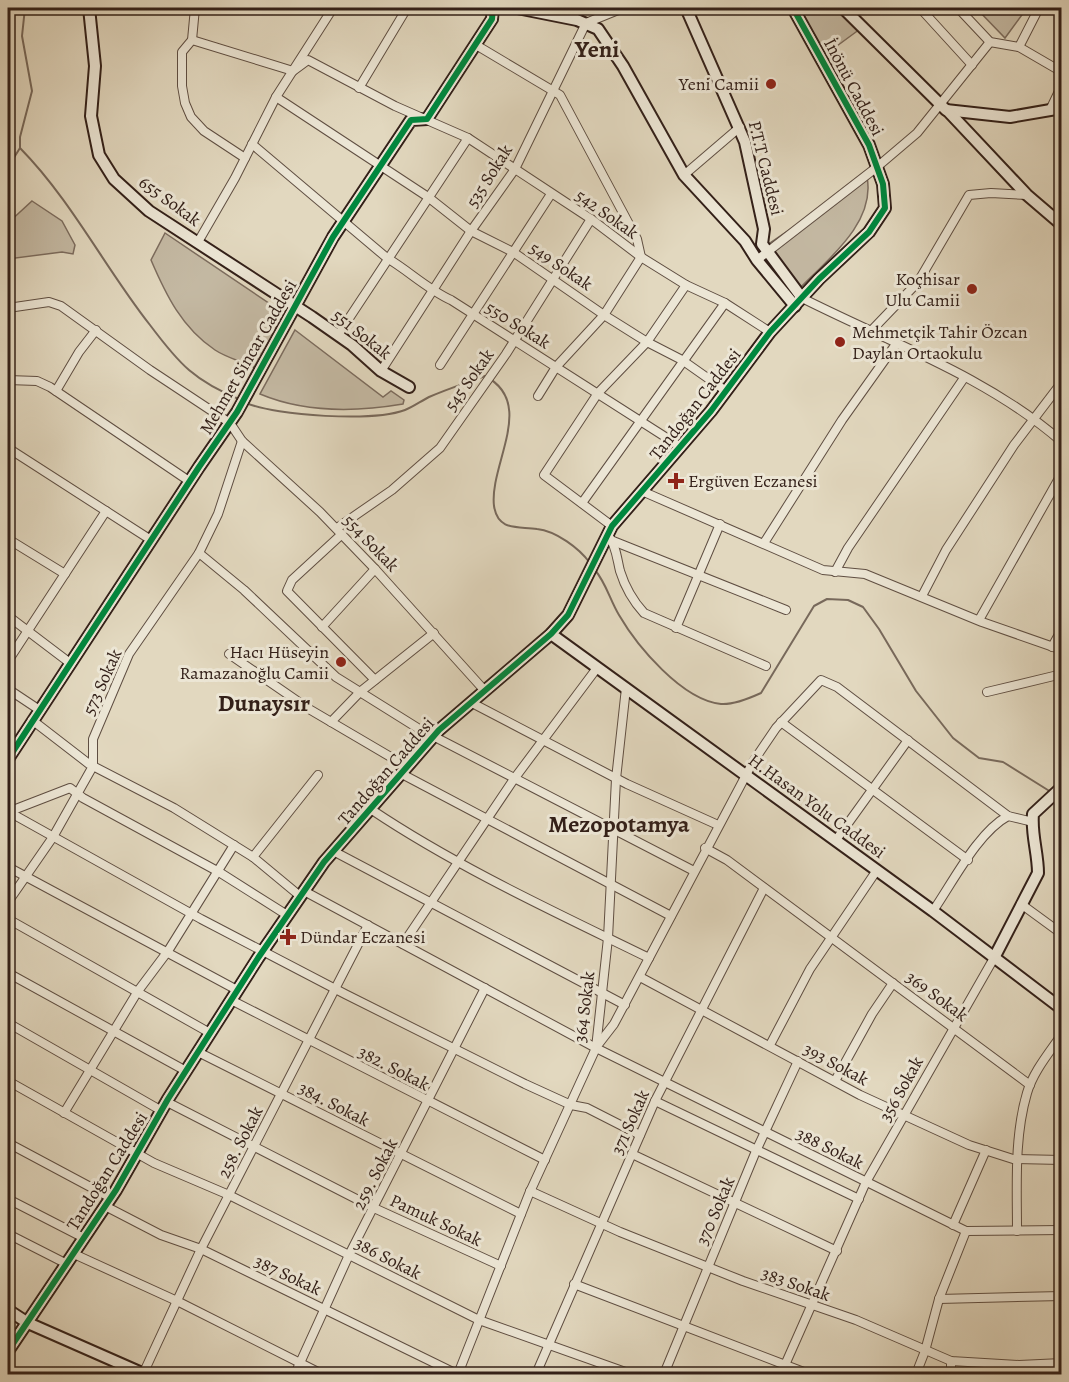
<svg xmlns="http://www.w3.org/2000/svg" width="1069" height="1382" viewBox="0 0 1069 1382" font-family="Alegreya,serif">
	<rect width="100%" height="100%" fill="#e2d8bf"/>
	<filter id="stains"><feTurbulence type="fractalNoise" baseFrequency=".00333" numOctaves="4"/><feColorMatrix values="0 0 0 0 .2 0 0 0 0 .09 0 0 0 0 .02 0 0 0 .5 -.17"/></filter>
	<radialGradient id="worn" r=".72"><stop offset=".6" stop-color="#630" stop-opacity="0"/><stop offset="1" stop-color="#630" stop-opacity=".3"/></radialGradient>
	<g fill="#c4b9a3" stroke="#7c6c5e" stroke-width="1.5">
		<path d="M798,8H838L860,29L826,54Z"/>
		<path d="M976,8H1027L1005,38Z"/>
		<path d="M867,177C876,223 827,260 798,290L761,249Z"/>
		<path d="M32,201L62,221L75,245L73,254L62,252L8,259V223Z"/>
		<path d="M165,233L285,314L257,369C244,362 227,358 215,350C182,328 166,295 151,260Z"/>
		<path d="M295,330L383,397L391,391L404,400L403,404C356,412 305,413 260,394Z"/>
	</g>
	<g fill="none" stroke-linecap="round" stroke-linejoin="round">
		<g stroke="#78695b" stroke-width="2">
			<path d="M25,8L22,36L32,91L20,137V148C72,201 105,268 150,325C162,341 175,358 189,370C204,383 224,393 241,400"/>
			<path d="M8,167L20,148"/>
			<path d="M246,403C277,416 373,422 405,410C413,407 421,401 429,397C447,389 466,383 485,376C537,403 489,464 494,506C498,532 519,526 537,529C556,531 579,548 590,563"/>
			<path d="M595,570C606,583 610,600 619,615C637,646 682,700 721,704C734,705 750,698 761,693L814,606L827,599L848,600L863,607L879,629L916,691L953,738L979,758L1003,762L1051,792"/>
		</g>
		<defs>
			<g id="street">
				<path d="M195,8L192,40L182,52V86L185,103L191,117L204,131L245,158"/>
				<path d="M920,8L972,65"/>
				<path d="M958,8L990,42L1019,47L1062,72"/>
				<path d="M192,40L293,71L308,60L395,106L468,138L591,219L641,257L686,285L725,303L770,332"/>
				<path d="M476,45L560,95L637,239L641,257L604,315L556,367L538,396"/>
				<path d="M1019,47L1039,8"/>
				<path d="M359,88L407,8"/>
				<path d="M276,97L428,197L471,231L513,252L604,315L647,342L682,360L726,391"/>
				<path d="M1050,110L1062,85"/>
				<path d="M252,144L387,258C409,271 427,289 451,300L681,447"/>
				<path d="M684,175L740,127"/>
				<path d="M198,242L235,178L276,97L333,8"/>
				<path d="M757,260L877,167L917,133L990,42"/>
				<path d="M802,298C889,342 988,377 1062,442"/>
				<path d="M8,308L49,302L61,306L150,370L230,423L242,441L320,512L375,569L485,691"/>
				<path d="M870,332L918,282L969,195L991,193L1027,195"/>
				<path d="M338,335L468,138"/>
				<path d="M440,365L551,194"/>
				<path d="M381,371L471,231L515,169L586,23L623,8"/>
				<path d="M8,380L37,381L50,387L189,481"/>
				<path d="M56,391L79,352L96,330"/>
				<path d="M8,448L151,540"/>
				<path d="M644,492L823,570L865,574L982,622L1062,650"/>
				<path d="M582,503L725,303"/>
				<path d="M612,526L544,475L598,393L647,342L686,285"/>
				<path d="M337,528L392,490L440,448L506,354L591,219"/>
				<path d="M342,534L292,580L287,591L375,680"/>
				<path d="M608,535C616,545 617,559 620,571C625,587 633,601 644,613L766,666"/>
				<path d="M8,539L65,574"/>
				<path d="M613,541L786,610"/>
				<path d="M764,543L842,420L896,344"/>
				<path d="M199,553L244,590L336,677L432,737"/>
				<path d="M835,572L848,548L964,378"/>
				<path d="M922,596L946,550L1014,445L1062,382"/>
				<path d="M8,616L70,663"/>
				<path d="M979,620L1062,473"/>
				<path d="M322,627L375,569"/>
				<path d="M676,628L720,524"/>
				<path d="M1052,647L1062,629"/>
				<path d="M229,654L309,709L406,766"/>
				<path d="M8,661L106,511"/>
				<path d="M8,689L38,709"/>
				<path d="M987,692L1062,674"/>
				<path d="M472,703L627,784L718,825"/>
				<path d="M32,720L89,764L174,808L253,857L300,896"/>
				<path d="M331,722L360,692L434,633"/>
				<path d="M781,722L968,860"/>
				<path d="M433,736L694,871"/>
				<path d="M400,773L671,916"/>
				<path d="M372,810C457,867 557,913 649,958"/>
				<path d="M8,812L70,788L83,798L219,872L287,915"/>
				<path d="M9,812L201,919L345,994L525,1084L571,1105L587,1108L640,1135"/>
				<path d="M836,840L908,740"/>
				<path d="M705,848L727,860L1030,1085"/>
				<path d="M335,852L625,1005"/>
				<path d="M253,857L318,775"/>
				<path d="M8,867L237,990"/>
				<path d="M304,891L596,1048L966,1231L1062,1230"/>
				<path d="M8,902L53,837L93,766V739L129,654L199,553L218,514L242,441"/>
				<path d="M1021,904L1062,934"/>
				<path d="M933,911C953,882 978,832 1008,816"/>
				<path d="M8,919L210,1033"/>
				<path d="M403,944L514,779L597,668"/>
				<path d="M8,973L186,1071"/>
				<path d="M640,977L860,1095L969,1145L1013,1159L1062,1160"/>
				<path d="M231,1000L545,1160"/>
				<path d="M8,1023L162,1111"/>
				<path d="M770,1045L810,969L877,870"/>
				<path d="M597,1046L614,1024L753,762L776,728L821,680L837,687L1008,816L1033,822"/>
				<path d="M198,1052L521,1214"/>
				<path d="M8,1081L154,1163L229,1195L479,1320L631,1374"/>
				<path d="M835,1081L872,1014L893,983"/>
				<path d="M655,1101L859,1199"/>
				<path d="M167,1102L374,1208L501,1266"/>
				<path d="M64,1113L138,991L168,951L234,845"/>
				<path d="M8,1143L111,1198"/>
				<path d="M632,1154L837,1251"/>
				<path d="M530,1191L620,1232L743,1281L856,1320L951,1361L1019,1365L1062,1363"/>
				<path d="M8,1199L84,1238"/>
				<path d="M105,1206L161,1235L201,1249L457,1374"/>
				<path d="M953,1225L986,1150"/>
				<path d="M1017,1231C1017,1186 1014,1137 1027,1093C1033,1072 1049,1053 1062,1034"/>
				<path d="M8,1234L67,1264"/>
				<path d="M74,1254L177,1301L322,1374"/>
				<path d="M574,1284L809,1374"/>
				<path d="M939,1299L1062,1296"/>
				<path d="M951,1361V1374"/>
				<path d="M143,1374L201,1249L368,925"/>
				<path d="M295,1374L349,1255L485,988"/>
				<path d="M458,1374L529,1194L596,1048L608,938L616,779L626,688"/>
				<path d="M536,1374L655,1101L764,888"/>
				<path d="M664,1374L756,1151L798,1061"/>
				<path d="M781,1374L866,1182L994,958"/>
				<path d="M916,1374L925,1351L939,1299L966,1231"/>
			</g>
			<g id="secondary">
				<path d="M89,8L95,66L91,116L99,155L114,179L149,211L312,317L352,345L381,371L409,387"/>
				<path d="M517,8L577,20L598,29L623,66L684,175L745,241L757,260L795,306"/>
				<path d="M686,8L745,142L764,229L762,244L802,298"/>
				<path d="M843,8L946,110L1010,117L1062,108"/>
				<path d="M947,110L1027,195L1062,225"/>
				<path d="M551,634L933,911L1062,1009"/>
				<path d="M8,759L199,467L237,412L333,237L411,120L427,119L492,19L493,8"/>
				<path d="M994,958L1038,873C1038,853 1031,834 1033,814L1062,787"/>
				<path d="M8,1310L28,1323L144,1374"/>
				<path d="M8,1351L116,1190L168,1099L258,958L324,862L439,730L551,634L568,615L612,526L711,411L770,332L819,279L869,232L885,208L883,184L869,145L793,8"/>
			</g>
		</defs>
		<use href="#street" stroke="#5f4e42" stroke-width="10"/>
		<use href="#secondary" stroke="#332019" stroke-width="14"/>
		<use href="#street" stroke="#ece6d5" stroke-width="8"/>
		<use href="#secondary" stroke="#ece6d5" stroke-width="10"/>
		<defs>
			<g id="cycleway">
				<path d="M8,759L199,467L237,412L333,237L411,120L427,119L492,19L493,8"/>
				<path d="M8,1351L116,1190L168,1099L258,958L324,862L439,730L551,634L568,615L612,526L711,411L770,332L819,279L869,232L885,208L883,184L869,145L793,8"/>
			</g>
		</defs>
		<use href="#cycleway" stroke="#ece6d5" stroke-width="10"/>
		<use href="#cycleway" stroke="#00873e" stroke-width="6"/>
	</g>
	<g fill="#8f2418" stroke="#ece6d5" stroke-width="2">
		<circle cx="771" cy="84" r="6"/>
		<circle cx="972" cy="289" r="6"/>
		<circle cx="840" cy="342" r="6"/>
		<path d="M673 472h6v6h6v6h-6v6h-6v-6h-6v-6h6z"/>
		<circle cx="341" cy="662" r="6"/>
		<path d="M285 928h6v6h6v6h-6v6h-6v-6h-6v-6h6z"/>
	</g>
	<g text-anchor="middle" stroke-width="6" stroke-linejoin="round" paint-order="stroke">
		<g font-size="18" fill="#332019" stroke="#ece6d5" text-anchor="end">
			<text x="759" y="90">Yeni Camii</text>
			<text x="960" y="285">Koçhisar<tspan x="960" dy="21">Ulu Camii</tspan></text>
			<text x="852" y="338" text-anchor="start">Mehmetçik Tahir Özcan<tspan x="852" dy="21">Daylan Ortaokulu</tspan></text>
			<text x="688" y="487" text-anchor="start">Ergüven Eczanesi</text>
			<text x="329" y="658">Hacı Hüseyin<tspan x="329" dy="21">Ramazanoğlu Camii</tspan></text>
			<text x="300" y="943" text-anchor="start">Dündar Eczanesi</text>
		</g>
		<g font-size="18" fill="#332019" stroke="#ece6d5">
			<text transform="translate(854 87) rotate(62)" y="6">İnönü Caddesi</text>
			<text transform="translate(766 168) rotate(76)" y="6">P.T.T Caddesi</text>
			<text transform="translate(489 176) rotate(-58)" y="6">535 Sokak</text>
			<text transform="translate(170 201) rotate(36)" y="6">655 Sokak</text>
			<text transform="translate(607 214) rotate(35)" y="6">542 Sokak</text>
			<text transform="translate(561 266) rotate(34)" y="6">549 Sokak</text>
			<text transform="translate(518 325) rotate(32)" y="6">550 Sokak</text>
			<text transform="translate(362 334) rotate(38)" y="6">551 Sokak</text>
			<text transform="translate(248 357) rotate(-60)" y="6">Mehmet Sincar Caddesi</text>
			<text transform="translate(469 380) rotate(-55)" y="6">545 Sokak</text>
			<text transform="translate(695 404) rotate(-52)" y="6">Tandoğan Caddesi</text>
			<text transform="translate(371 543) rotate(46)" y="6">554 Sokak</text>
			<text transform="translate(102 682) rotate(-66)" y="6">573 Sokak</text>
			<text transform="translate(386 771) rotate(-49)" y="6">Tandoğan Caddesi</text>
			<text transform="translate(817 806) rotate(36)" y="6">H.Hasan Yolu Caddesi</text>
			<text transform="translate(937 996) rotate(36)" y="6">369 Sokak</text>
			<text transform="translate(584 1007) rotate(-83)" y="6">364 Sokak</text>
			<text transform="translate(836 1064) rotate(28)" y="6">393 Sokak</text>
			<text transform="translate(394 1068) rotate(27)" y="6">382. Sokak</text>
			<text transform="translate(901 1089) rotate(-61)" y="6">356 Sokak</text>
			<text transform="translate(334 1104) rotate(27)" y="6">384. Sokak</text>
			<text transform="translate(630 1122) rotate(-66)" y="6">371 Sokak</text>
			<text transform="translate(240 1142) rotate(-63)" y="6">258. Sokak</text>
			<text transform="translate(830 1148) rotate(26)" y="6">388 Sokak</text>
			<text transform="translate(107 1171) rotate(-58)" y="6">Tandoğan Caddesi</text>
			<text transform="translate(375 1174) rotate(-63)" y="6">259. Sokak</text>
			<text transform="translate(715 1211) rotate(-67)" y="6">370 Sokak</text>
			<text transform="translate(436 1220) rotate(25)" y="6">Pamuk Sokak</text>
			<text transform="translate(388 1258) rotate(27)" y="6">386 Sokak</text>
			<text transform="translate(288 1275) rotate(25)" y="6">387 Sokak</text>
			<text transform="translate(796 1284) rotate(19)" y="6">383 Sokak</text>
		</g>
		<g font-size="24" font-weight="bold" fill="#332019" stroke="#ece6d5">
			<text x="597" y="57">Yeni</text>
			<text x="264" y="711">Dunaysır</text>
			<text x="619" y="832">Mezopotamya</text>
		</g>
	</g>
	<rect width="1069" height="1382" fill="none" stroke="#e2d8bf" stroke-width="30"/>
	<rect x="9" y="9" width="1051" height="1364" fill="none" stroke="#332019" stroke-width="3"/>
	<rect x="15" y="15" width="1039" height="1352" fill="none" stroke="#332019" stroke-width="1.5"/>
	<rect width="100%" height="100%" filter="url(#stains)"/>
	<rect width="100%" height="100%" fill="url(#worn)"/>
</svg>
